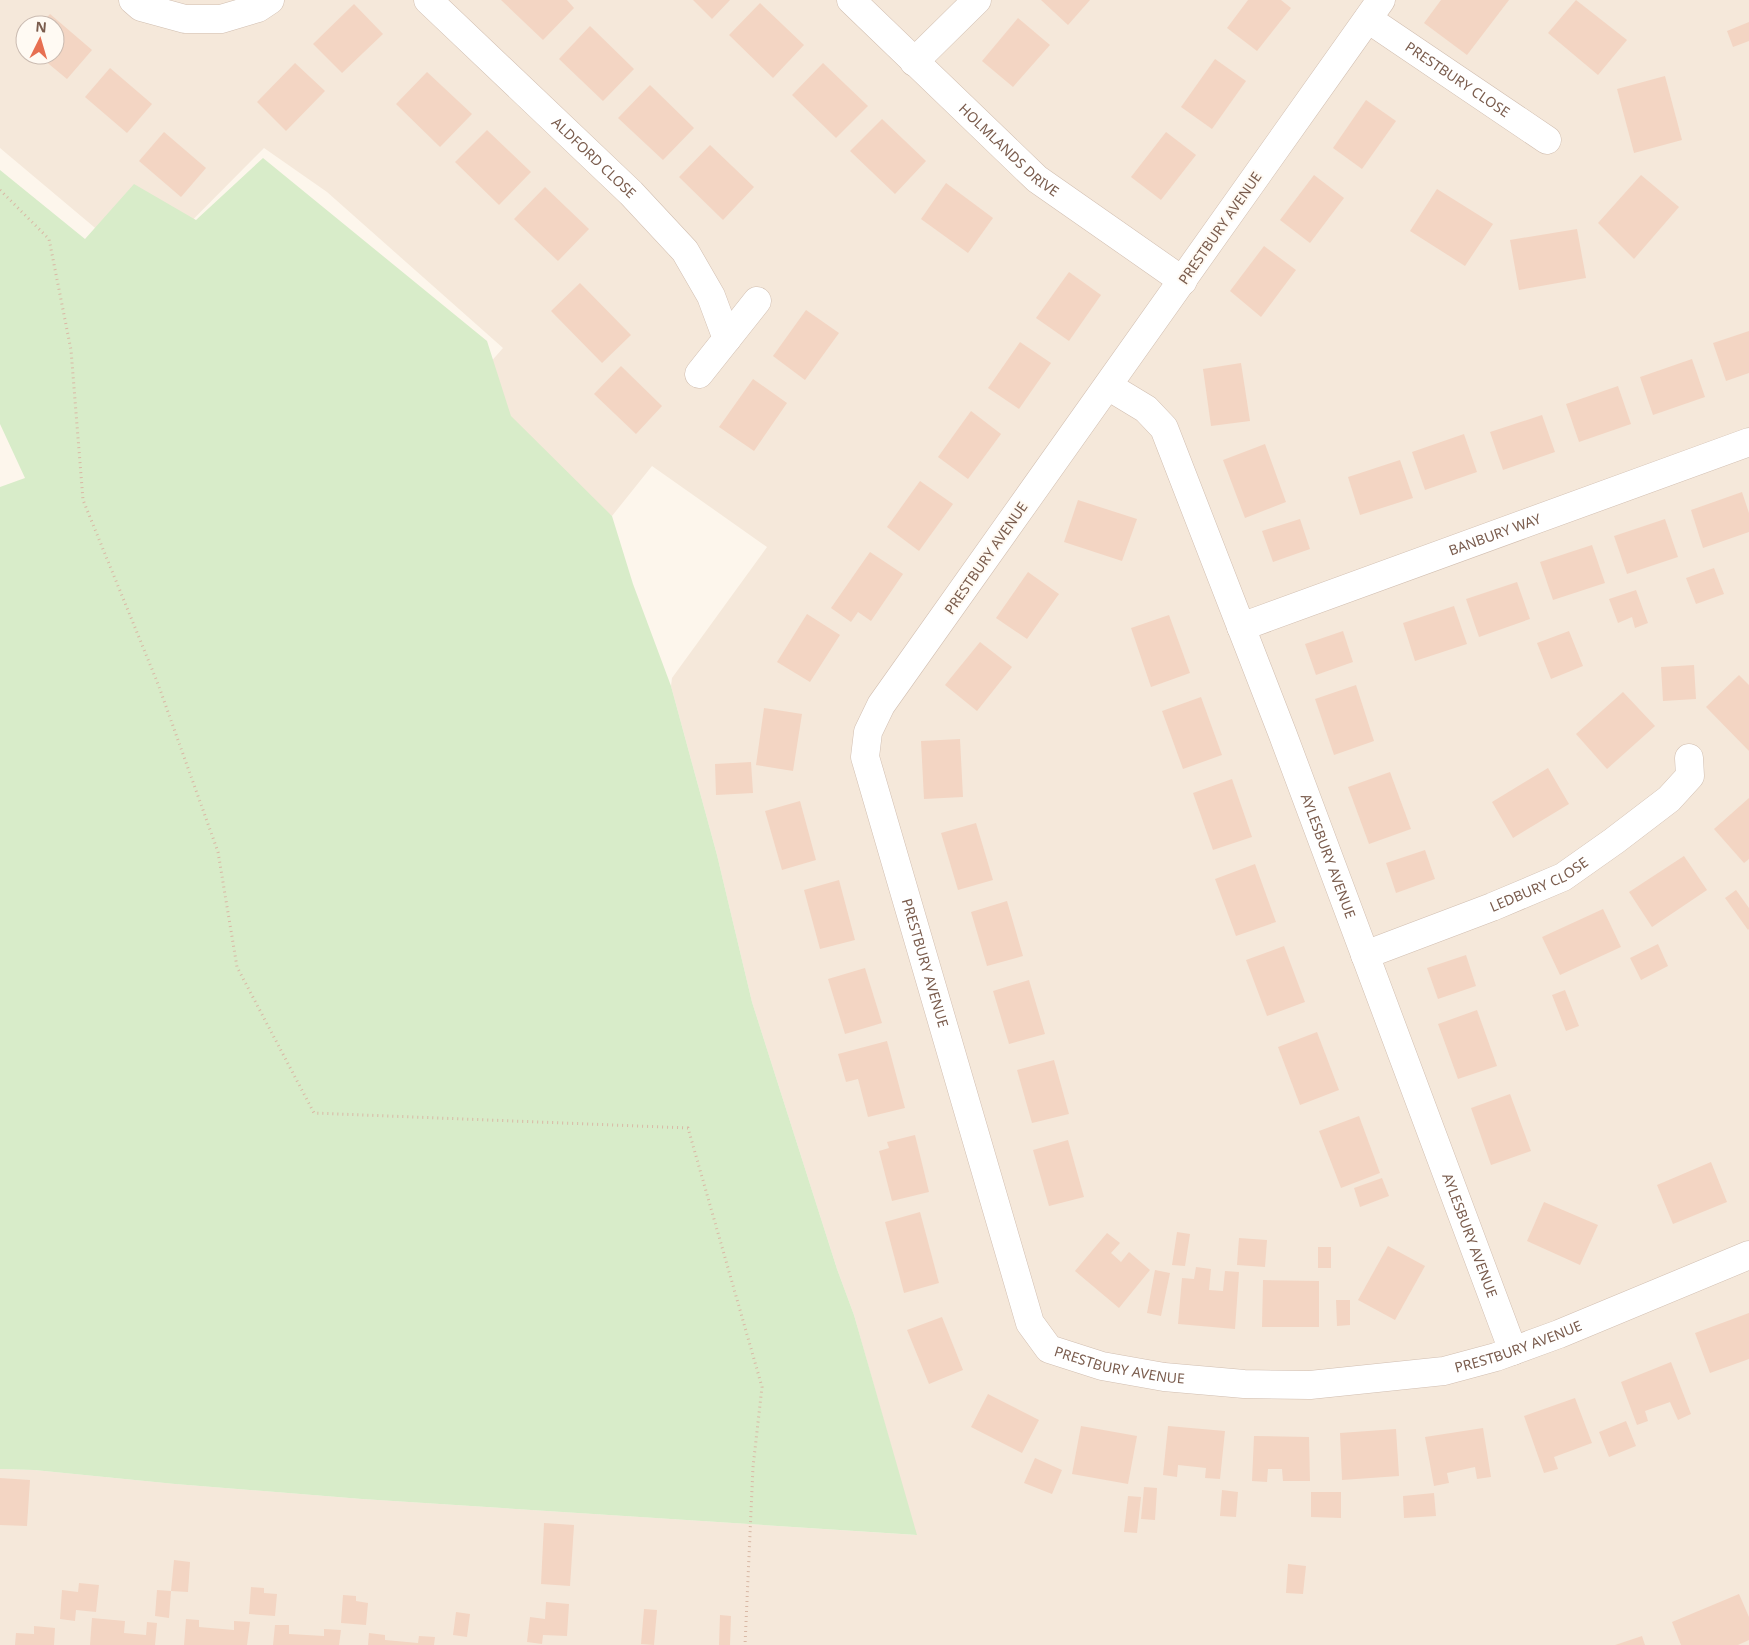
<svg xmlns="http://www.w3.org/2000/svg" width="1749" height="1645" viewBox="0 0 1749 1645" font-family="'Noto Sans',sans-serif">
	<rect width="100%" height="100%" fill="#fdf6ec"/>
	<path fill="#f5e8da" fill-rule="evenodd" d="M0,0H1749V1645H0V1469L34,1470L175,1484L362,1499L916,1535L854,1315L837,1269L752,1002L717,855L671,686L672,678L767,547L652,466L612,516L462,395L503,348L327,192L264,148L144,269L0,148ZM25,25H55V55H25Z"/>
	<path fill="#d8ecc9" d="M263,158L487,341L511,416L612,516L633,584L671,686L717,855L752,1002L837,1269L854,1315L917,1535L362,1499L175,1484L34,1470L0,1469V487L25,478L0,424V170L85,239L134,184L196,220Z"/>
	<g fill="#f3d5c3">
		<path d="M501,0H567L574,8L543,40Z"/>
		<path d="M693,0H730L712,19Z"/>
		<path d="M1041,0H1090L1068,25Z"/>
		<path d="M1248,0H1281L1291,8L1257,51L1227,28Z"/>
		<path d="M1441,0H1509L1467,55L1424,23Z"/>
		<path d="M1576,0L1627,40L1598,75L1548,33Z"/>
		<path d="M760,3L804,45L773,78L729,35Z"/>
		<path d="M354,4L383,34L342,73L313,44Z"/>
		<path d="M50,14L92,50L67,79L38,55H55V25H40Z"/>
		<path d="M1018,18L1050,45L1013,87L982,61Z"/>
		<path d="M1749,22V41L1733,47L1727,31Z"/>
		<path d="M590,26L634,69L603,101L559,59Z"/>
		<path d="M1215,59L1246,81L1212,129L1181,107Z"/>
		<path d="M295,63L325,91L286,131L257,102Z"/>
		<path d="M823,63L868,106L836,138L792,95Z"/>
		<path d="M110,68L152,104L127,133L85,97Z"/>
		<path d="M427,72L472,114L440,147L396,104Z"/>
		<path d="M1665,76L1682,140L1634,153L1617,89Z"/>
		<path d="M650,85L694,128L663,160L618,118Z"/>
		<path d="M1366,100L1396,121L1362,169L1333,148Z"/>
		<path d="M882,119L926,161L895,194L850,151Z"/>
		<path d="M487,130L531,172L499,205L455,162Z"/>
		<path d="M164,132L206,168L181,197L139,161Z"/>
		<path d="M1166,132L1196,155L1161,200L1131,177Z"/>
		<path d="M710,145L754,187L723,220L679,177Z"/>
		<path d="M1314,175L1344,198L1310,243L1280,220Z"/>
		<path d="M1641,175L1679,207L1634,259L1598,223Z"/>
		<path d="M946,183L993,218L968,253L921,219Z"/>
		<path d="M545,187L589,229L558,261L514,219Z"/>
		<path d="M1437,189L1493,224L1465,266L1410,231Z"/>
		<path d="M1577,229L1586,278L1519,290L1510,240Z"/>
		<path d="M1264,246L1296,270L1261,317L1230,291Z"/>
		<path d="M1069,272L1101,295L1069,341L1036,318Z"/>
		<path d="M580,283L631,335L602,363L551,311Z"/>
		<path d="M806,310L839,333L805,380L773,356Z"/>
		<path d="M1749,331V373L1726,381L1713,343Z"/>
		<path d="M1020,342L1051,363L1019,409L988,388Z"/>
		<path d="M1692,359L1705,397L1653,415L1640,377Z"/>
		<path d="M1241,363L1250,421L1211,426L1203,369Z"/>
		<path d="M621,366L662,406L636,434L594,394Z"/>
		<path d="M753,379L787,403L754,451L719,427Z"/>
		<path d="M1618,386L1631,424L1579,442L1566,404Z"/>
		<path d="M971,411L1001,434L968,479L938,457Z"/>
		<path d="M1542,415L1555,452L1503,470L1490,432Z"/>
		<path d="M1464,434L1477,472L1425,490L1412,452Z"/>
		<path d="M1265,444L1286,502L1245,518L1223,460Z"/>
		<path d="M1400,460L1413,498L1360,515L1348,477Z"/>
		<path d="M920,481L953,504L919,551L887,527Z"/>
		<path d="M1742,492L1749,513V532L1703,548L1691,510Z"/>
		<path d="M1078,500L1137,519L1122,561L1064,542Z"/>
		<path d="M1300,519L1310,549L1273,562L1262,531Z"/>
		<path d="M1665,519L1678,557L1627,574L1614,536Z"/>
		<path d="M1592,545L1605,583L1553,600L1540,562Z"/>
		<path d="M870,552L903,574L871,621L858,612L851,622L831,608Z"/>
		<path d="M1714,568L1724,594L1696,604L1686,578Z"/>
		<path d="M1028,572L1059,594L1027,639L996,618Z"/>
		<path d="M1517,582L1530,619L1479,637L1466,599Z"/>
		<path d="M1636,590L1648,623L1635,628L1632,617L1618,623L1609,599Z"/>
		<path d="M1454,606L1467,644L1415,661L1403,623Z"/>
		<path d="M807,614L840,635L810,682L777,662Z"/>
		<path d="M1169,615L1190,673L1151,687L1131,628Z"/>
		<path d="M1343,631L1353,662L1316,675L1305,644Z"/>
		<path d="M1569,631L1583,666L1551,679L1537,643Z"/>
		<path d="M980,642L1012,667L977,711L945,685Z"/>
		<path d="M1694,665L1696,699L1663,701L1661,667Z"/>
		<path d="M1739,675L1749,685V751L1706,707Z"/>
		<path d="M1356,685L1374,741L1334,755L1315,699Z"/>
		<path d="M1623,692L1655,726L1607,769L1576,734Z"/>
		<path d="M1201,697L1222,755L1183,769L1162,711Z"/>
		<path d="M764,708L802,714L793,771L756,765Z"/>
		<path d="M960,739L963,797L924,799L921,741Z"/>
		<path d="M751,762L753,793L716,795L715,764Z"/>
		<path d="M1548,768L1569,804L1513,838L1492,802Z"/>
		<path d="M1390,772L1411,829L1369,844L1348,787Z"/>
		<path d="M1232,779L1252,837L1213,850L1193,793Z"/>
		<path d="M1749,798V859L1744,863L1714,829Z"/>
		<path d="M800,801L816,860L782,870L765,811Z"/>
		<path d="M976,823L993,880L958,890L941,833Z"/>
		<path d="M1425,850L1435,879L1396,893L1386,863Z"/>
		<path d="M1684,856L1707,890L1652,927L1629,892Z"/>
		<path d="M1255,864L1276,922L1236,936L1215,879Z"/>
		<path d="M839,880L855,940L820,949L804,890Z"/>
		<path d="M1736,890L1749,908V929L1748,930L1725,898Z"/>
		<path d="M1007,901L1023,956L987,966L971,912Z"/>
		<path d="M1603,909L1621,947L1560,975L1542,937Z"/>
		<path d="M1658,944L1668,966L1641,980L1630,958Z"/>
		<path d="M1284,946L1305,1002L1267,1016L1246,960Z"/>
		<path d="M1466,955L1476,986L1438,999L1427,968Z"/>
		<path d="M865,968L882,1023L845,1034L828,979Z"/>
		<path d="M1029,980L1045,1034L1009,1044L993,991Z"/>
		<path d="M1565,990L1579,1026L1566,1031L1552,995Z"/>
		<path d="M1477,1010L1497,1066L1458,1079L1438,1024Z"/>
		<path d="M1317,1032L1339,1090L1300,1105L1278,1047Z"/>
		<path d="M887,1041L905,1108L868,1117L858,1079L846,1082L838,1054Z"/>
		<path d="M1054,1060L1069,1114L1032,1123L1017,1070Z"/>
		<path d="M1510,1094L1531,1151L1491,1165L1471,1108Z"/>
		<path d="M1359,1116L1380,1173L1341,1188L1319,1131Z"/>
		<path d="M915,1135L929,1192L892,1201L879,1151L889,1148L887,1142Z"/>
		<path d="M1068,1140L1084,1197L1049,1206L1033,1150Z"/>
		<path d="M1711,1162L1727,1202L1673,1224L1657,1185Z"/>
		<path d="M1382,1178L1389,1196L1360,1207L1354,1188Z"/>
		<path d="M1544,1202L1598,1225L1580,1265L1527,1241Z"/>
		<path d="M920,1212L939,1283L904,1293L885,1222Z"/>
		<path d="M1177,1232L1190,1234L1185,1266L1172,1265Z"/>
		<path d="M1107,1233L1120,1243L1111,1253L1121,1262L1129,1252L1150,1270L1119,1308L1075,1271Z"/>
		<path d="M1239,1238L1267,1240L1265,1267L1237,1265Z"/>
		<path d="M1388,1246L1425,1266L1395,1320L1358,1300Z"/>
		<rect x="1318" y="1247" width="13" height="21"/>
		<path d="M1196,1267L1211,1269L1209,1290L1223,1291L1225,1271L1239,1272L1235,1329L1178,1324L1182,1278L1194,1279Z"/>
		<path d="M1155,1270L1170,1273L1161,1316L1147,1313Z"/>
		<path d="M1263,1280L1319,1281V1327H1262Z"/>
		<path d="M1336,1300H1350V1325L1337,1326Z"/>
		<path d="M1749,1313V1359L1710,1373L1695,1333Z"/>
		<path d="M942,1317L963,1370L929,1384L907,1330Z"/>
		<path d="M1671,1362L1691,1414L1678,1420L1670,1402L1645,1411L1648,1421L1637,1425L1621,1382Z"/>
		<path d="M988,1394L1039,1420L1022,1453L971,1427Z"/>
		<path d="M1575,1398L1592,1443L1554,1457L1558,1469L1544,1473L1524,1416Z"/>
		<path d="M1626,1421L1636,1446L1609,1457L1599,1432Z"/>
		<path d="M1081,1426L1137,1436L1128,1484L1072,1474Z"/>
		<path d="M1168,1426L1225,1431L1220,1479L1205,1478L1206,1468L1178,1465L1177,1477L1163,1475Z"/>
		<path d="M1483,1428L1491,1477L1477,1479L1475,1467L1447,1473L1449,1483L1434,1486L1425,1437Z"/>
		<path d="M1396,1429L1399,1476L1342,1480L1340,1433Z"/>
		<path d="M1254,1436L1309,1437L1310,1481H1283L1282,1469H1268L1267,1482L1252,1481Z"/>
		<path d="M1035,1458L1062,1470L1052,1494L1024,1483Z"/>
		<path d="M0,1478L30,1480L27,1526L0,1525Z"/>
		<path d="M1144,1487L1157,1488L1155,1520L1141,1519Z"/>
		<path d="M1222,1490L1238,1492L1236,1517L1220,1516Z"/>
		<path d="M1311,1492H1341V1518L1311,1517Z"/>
		<path d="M1434,1493L1436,1516L1404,1518L1403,1496Z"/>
		<path d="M1128,1496L1141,1497L1137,1533L1124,1532Z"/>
		<path d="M544,1523L574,1525L570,1586L541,1584Z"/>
		<path d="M174,1560L190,1562L188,1592L171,1591Z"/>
		<path d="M1288,1564L1306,1566L1303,1594L1286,1593Z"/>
		<path d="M79,1583L99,1585L96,1612L76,1610L75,1621L60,1619L62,1590L78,1592Z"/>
		<path d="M251,1587L264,1588V1593L277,1594L275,1616L249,1614Z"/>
		<path d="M157,1590L171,1591L169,1618L155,1616Z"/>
		<path d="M1739,1594L1749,1617V1640L1738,1645H1681L1672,1622Z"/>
		<path d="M343,1595L356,1596V1601L368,1603L366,1625L341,1623Z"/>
		<path d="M546,1602L569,1604L567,1636L543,1635L542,1644L527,1642L530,1617L545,1619Z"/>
		<path d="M644,1609L657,1610L654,1645L641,1644Z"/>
		<path d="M456,1612L470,1614L467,1637L453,1635Z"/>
		<path d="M720,1615L731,1616L730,1645H719Z"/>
		<path d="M92,1618L125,1621L124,1633L146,1635L147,1622L157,1623L155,1645H90Z"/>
		<path d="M186,1619L199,1620V1627L234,1630V1621L250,1622L247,1645H184Z"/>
		<path d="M275,1625H289V1634L324,1636V1629L341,1630L339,1645H273Z"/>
		<path d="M34,1626L55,1628L54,1645H15L16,1633L34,1634Z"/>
		<path d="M369,1633L385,1635V1640L418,1643L419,1636L435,1637L434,1645H368Z"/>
		<path d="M1642,1636L1645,1645H1615Z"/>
	</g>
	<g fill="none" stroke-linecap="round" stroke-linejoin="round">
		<defs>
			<g id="minor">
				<path d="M133,0L141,7L185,19H221L258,8L270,0"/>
				<path id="s1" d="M428,0L631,193L685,251L711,296L727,339"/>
				<path id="s2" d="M851,0L1037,179L1183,281"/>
				<path id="s3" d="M1381,0L881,705L868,732L865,757L1030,1323L1049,1349L1102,1366L1164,1377L1244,1384L1310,1385L1444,1371L1496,1357L1559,1334L1749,1255"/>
				<path id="s4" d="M1368,19L1547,140"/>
				<path d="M914,62L977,0"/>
				<path d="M699,374L757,301"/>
				<path id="s5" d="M1108,386L1146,409L1164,428L1283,735L1513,1351"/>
				<path id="s6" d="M1241,627L1749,442"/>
				<path id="s7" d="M1365,955L1492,907L1563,877L1614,841L1669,799L1690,776L1689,758"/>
			</g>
		</defs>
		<use href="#minor" stroke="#d1beb0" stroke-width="29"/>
		<path stroke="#d9b8a5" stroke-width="3" stroke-dasharray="1 4" stroke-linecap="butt" d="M0,190L49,239L71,350L83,500L158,684L218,852L237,967L314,1113L688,1128L762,1387L753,1467L745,1645"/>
		<use href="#minor" stroke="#fff" stroke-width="28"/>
	</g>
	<g text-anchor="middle" stroke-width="4" stroke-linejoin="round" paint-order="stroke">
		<g font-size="14" fill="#7a5c4d" stroke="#fffaf3">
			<text dy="5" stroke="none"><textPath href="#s4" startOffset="108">PRESTBURY CLOSE</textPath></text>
			<text dy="5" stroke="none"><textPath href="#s2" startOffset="218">HOLMLANDS DRIVE</textPath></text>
			<text dy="5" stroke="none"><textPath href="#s1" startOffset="229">ALDFORD CLOSE</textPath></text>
			<text transform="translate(1220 228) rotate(-55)" y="5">PRESTBURY AVENUE</text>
			<text dy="5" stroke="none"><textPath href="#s6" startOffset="270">BANBURY WAY</textPath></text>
			<text transform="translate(986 558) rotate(-55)" y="5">PRESTBURY AVENUE</text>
			<text dy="5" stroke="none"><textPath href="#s5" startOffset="529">AYLESBURY AVENUE</textPath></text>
			<text dy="5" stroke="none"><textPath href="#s7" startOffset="188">LEDBURY CLOSE</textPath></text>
			<text dy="5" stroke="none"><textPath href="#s3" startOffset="1134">PRESTBURY AVENUE</textPath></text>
			<text dy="5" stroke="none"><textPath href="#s5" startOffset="934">AYLESBURY AVENUE</textPath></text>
			<text dy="5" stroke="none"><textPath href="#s3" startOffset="2019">PRESTBURY AVENUE</textPath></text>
			<text dy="5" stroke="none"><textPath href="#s3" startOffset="1614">PRESTBURY AVENUE</textPath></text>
		</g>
	</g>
	<g transform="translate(40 40) rotate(5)"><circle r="24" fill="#fffaf3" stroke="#cabbb1"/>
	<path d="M0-4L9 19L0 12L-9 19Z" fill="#e76f51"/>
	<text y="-8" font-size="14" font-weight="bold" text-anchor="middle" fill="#7a5c4d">N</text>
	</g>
</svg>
